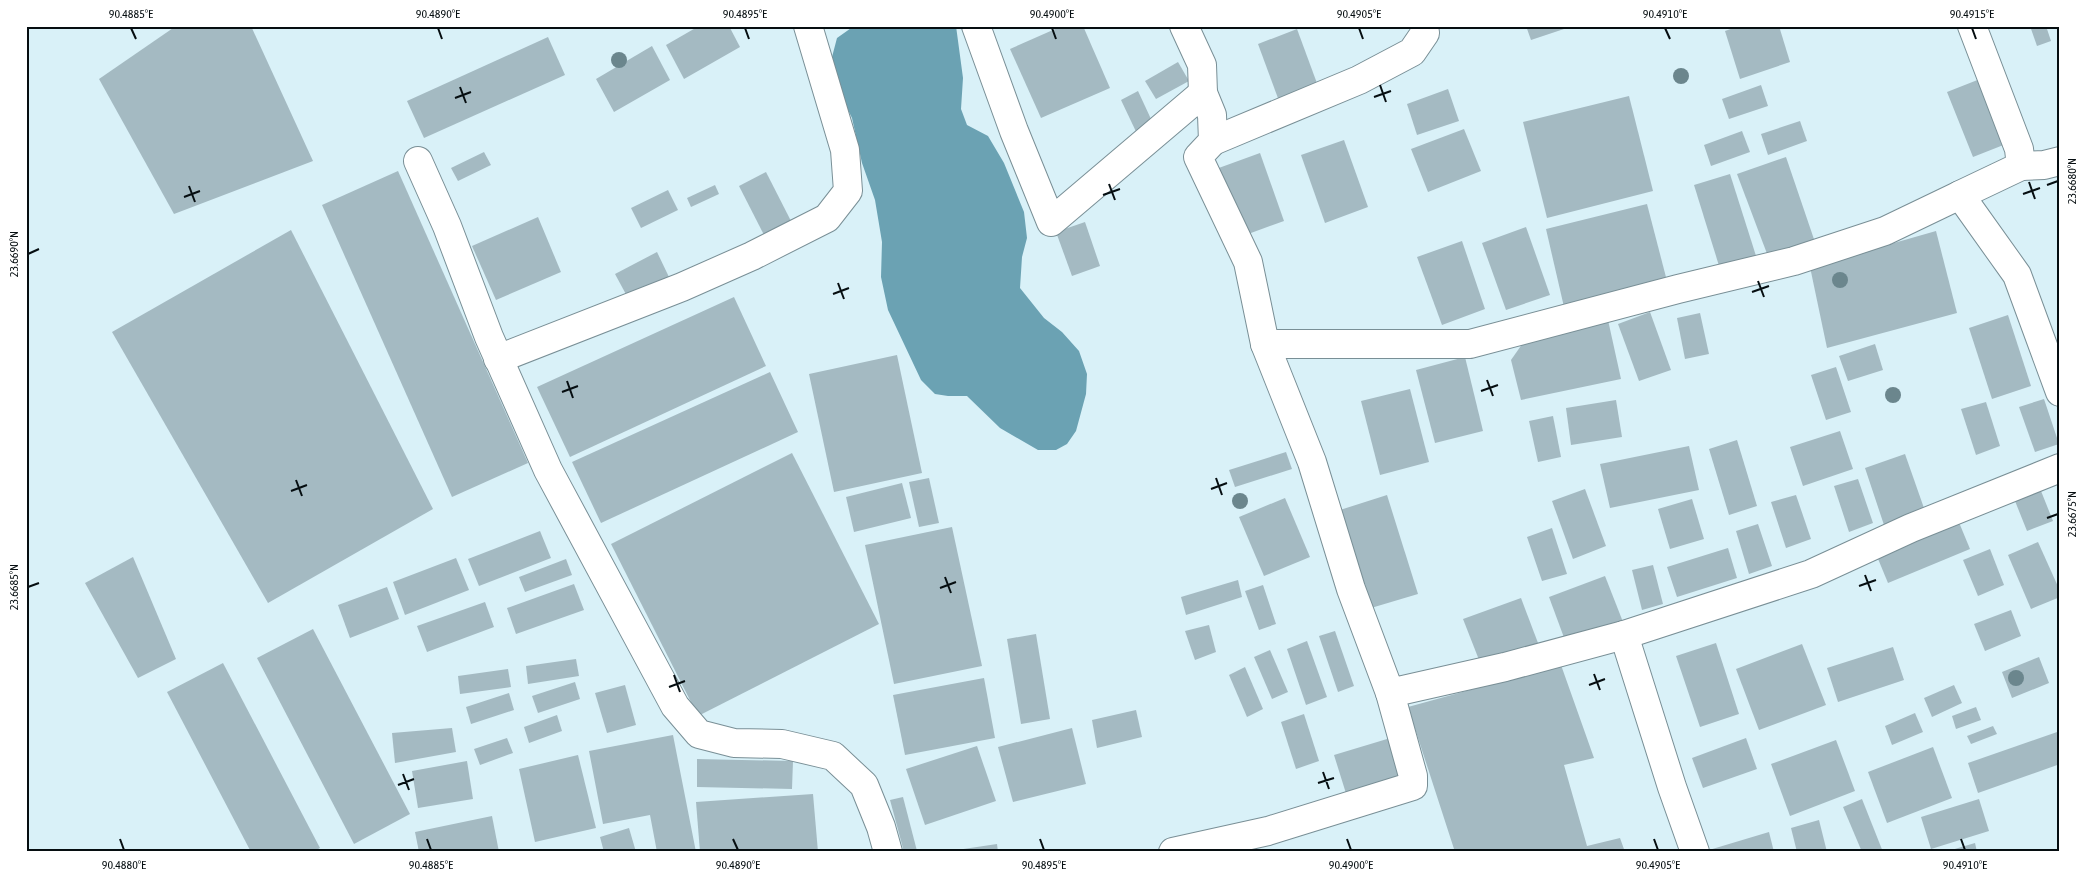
<svg xmlns="http://www.w3.org/2000/svg" width="2086" height="878" viewBox="0 0 2086 878" font-family="'Asap Condensed',sans-serif">
	<rect width="100%" height="100%" fill="#d9f1f8"/>
	<path fill="#6ba2b3" d="M854,26H956L963,78L961,109L967,125L988,136L1004,163L1024,212L1027,238L1022,257L1020,288L1044,318L1062,332L1079,351L1087,374L1086,394L1076,431L1067,444L1056,450H1038L1000,428L967,396H948L935,394L921,380L888,310L881,277L882,242L875,200L862,163L852,118L842,98L834,68L832,57L837,38Z"/>
	<g fill="#a4bac2">
		<path d="M176,26H251L313,161L174,214L99,79Z"/>
		<path d="M699,26H729L740,47L684,79L666,45Z"/>
		<path d="M1062,26H1083L1110,88L1041,118L1010,49Z"/>
		<path d="M1526,26H1570V27L1531,40Z"/>
		<path d="M1739,26H1779L1790,62L1740,79L1725,31Z"/>
		<path d="M2030,26H2046L2051,41L2037,46Z"/>
		<path d="M1297,29L1318,86L1279,101L1258,44Z"/>
		<path d="M548,37L565,75L424,138L407,101Z"/>
		<path d="M652,46L670,80L614,112L596,79Z"/>
		<path d="M1178,62L1189,81L1156,99L1145,81Z"/>
		<path d="M1980,79L2006,144L1973,157L1947,92Z"/>
		<path d="M1761,85L1768,106L1729,119L1722,99Z"/>
		<path d="M1448,89L1459,121L1417,135L1407,104Z"/>
		<path d="M1138,91L1157,132L1140,140L1121,100Z"/>
		<path d="M1629,96L1653,191L1547,218L1523,122Z"/>
		<path d="M1800,121L1807,141L1768,155L1761,134Z"/>
		<path d="M1464,129L1481,171L1428,192L1411,149Z"/>
		<path d="M1742,131L1750,152L1711,166L1704,145Z"/>
		<path d="M1344,140L1368,207L1325,223L1301,155Z"/>
		<path d="M484,152L491,165L458,181L451,168Z"/>
		<path d="M1260,153L1284,221L1240,237L1216,169Z"/>
		<path d="M1786,157L1818,251L1769,259L1737,174Z"/>
		<path d="M398,171L528,463L452,497L322,205Z"/>
		<path d="M766,172L792,223L765,237L739,186Z"/>
		<path d="M1730,174L1757,259L1720,269L1694,185Z"/>
		<path d="M715,185L719,194L691,207L687,198Z"/>
		<path d="M668,190L678,210L641,228L631,208Z"/>
		<path d="M1647,204L1667,281L1564,307L1546,229Z"/>
		<path d="M538,217L561,272L496,300L472,246Z"/>
		<path d="M1085,222L1100,266L1072,276L1056,232Z"/>
		<path d="M1526,227L1550,295L1506,310L1482,243Z"/>
		<path d="M291,230L433,509L268,603L112,332Z"/>
		<path d="M1936,231L1957,313L1827,348L1810,267Z"/>
		<path d="M1462,241L1485,309L1442,325L1417,257Z"/>
		<path d="M657,252L669,277L628,298L615,274Z"/>
		<path d="M734,297L766,366L570,457L537,387Z"/>
		<path d="M1650,312L1671,370L1639,381L1618,324Z"/>
		<path d="M1700,313L1709,354L1685,359L1677,318Z"/>
		<path d="M2008,315L2031,386L1992,399L1969,328Z"/>
		<path d="M1608,320L1621,379L1521,400L1511,360L1525,340Z"/>
		<path d="M1875,344L1883,370L1848,381L1839,356Z"/>
		<path d="M897,355L922,473L834,492L809,374Z"/>
		<path d="M1465,357L1483,431L1435,443L1416,370Z"/>
		<path d="M1836,367L1851,412L1826,420L1811,375Z"/>
		<path d="M770,372L798,432L601,523L572,462Z"/>
		<path d="M1410,389L1429,462L1380,475L1361,401Z"/>
		<path d="M2044,399L2059,444L2035,452L2019,407Z"/>
		<path d="M1616,400L1622,437L1571,445L1566,408Z"/>
		<path d="M1986,402L2000,446L1976,455L1961,409Z"/>
		<path d="M1553,416L1561,457L1538,462L1529,421Z"/>
		<path d="M1840,431L1853,469L1803,486L1790,447Z"/>
		<path d="M1737,440L1757,506L1729,515L1709,449Z"/>
		<path d="M1689,446L1699,490L1610,508L1600,464Z"/>
		<path d="M1286,452L1292,469L1235,487L1229,470Z"/>
		<path d="M792,453L879,624L698,716L611,544Z"/>
		<path d="M1905,454L1925,511L1884,525L1865,468Z"/>
		<path d="M929,478L939,523L919,527L909,482Z"/>
		<path d="M1858,479L1873,523L1849,532L1834,486Z"/>
		<path d="M902,483L911,518L854,532L846,497Z"/>
		<path d="M2039,486L2053,521L2027,531L2013,496Z"/>
		<path d="M1585,489L1606,546L1573,559L1552,501Z"/>
		<path d="M1387,495L1418,594L1371,608L1340,510Z"/>
		<path d="M1796,495L1811,539L1786,548L1771,502Z"/>
		<path d="M1285,498L1310,557L1264,576L1239,517Z"/>
		<path d="M1692,499L1704,539L1670,549L1658,509Z"/>
		<path d="M1958,520L1970,549L1888,583L1876,554Z"/>
		<path d="M1758,524L1772,566L1749,574L1736,531Z"/>
		<path d="M952,527L982,666L894,684L865,545Z"/>
		<path d="M1552,528L1567,574L1542,581L1527,537Z"/>
		<path d="M540,531L551,558L479,586L468,559Z"/>
		<path d="M2038,542L2060,591V597L2031,609L2008,555Z"/>
		<path d="M1728,548L1737,578L1677,597L1667,567Z"/>
		<path d="M1990,549L2004,585L1978,596L1963,560Z"/>
		<path d="M133,557L176,659L138,678L85,583Z"/>
		<path d="M456,558L469,590L405,615L393,582Z"/>
		<path d="M566,559L572,575L525,592L519,577Z"/>
		<path d="M1653,565L1663,604L1642,610L1632,570Z"/>
		<path d="M1605,576L1623,622L1566,643L1549,597Z"/>
		<path d="M1238,580L1242,597L1186,615L1181,597Z"/>
		<path d="M574,584L584,610L516,634L507,608Z"/>
		<path d="M1263,585L1276,624L1259,630L1245,591Z"/>
		<path d="M387,587L399,619L350,638L338,605Z"/>
		<path d="M1521,598L1538,643L1481,665L1463,619Z"/>
		<path d="M485,602L494,627L427,652L417,626Z"/>
		<path d="M2011,610L2021,636L1985,651L1974,624Z"/>
		<path d="M1209,625L1216,652L1195,660L1185,631Z"/>
		<path d="M313,629L410,814L354,844L257,658Z"/>
		<path d="M1335,631L1354,686L1338,692L1319,636Z"/>
		<path d="M1036,634L1050,719L1021,724L1007,639Z"/>
		<path d="M1307,641L1327,697L1306,705L1287,649Z"/>
		<path d="M1716,643L1739,714L1700,727L1676,656Z"/>
		<path d="M1802,644L1826,705L1759,730L1736,669Z"/>
		<path d="M1893,647L1904,680L1838,702L1827,668Z"/>
		<path d="M1270,650L1288,692L1272,699L1254,657Z"/>
		<path d="M2039,657L2049,683L2012,698L2002,672Z"/>
		<path d="M576,659L579,676L528,684L526,666Z"/>
		<path d="M223,663L320,848L313,852H251L167,692Z"/>
		<path d="M1561,665L1594,758L1564,765L1587,846L1620,838L1625,852H1455L1408,707Z"/>
		<path d="M1245,667L1263,709L1247,717L1229,675Z"/>
		<path d="M508,669L511,687L460,694L458,676Z"/>
		<path d="M984,678L995,738L905,755L893,695Z"/>
		<path d="M575,682L580,699L538,713L532,696Z"/>
		<path d="M625,685L636,725L607,733L595,693Z"/>
		<path d="M1954,685L1962,703L1932,717L1924,698Z"/>
		<path d="M509,693L514,710L471,724L466,707Z"/>
		<path d="M1976,707L1981,720L1956,729L1952,716Z"/>
		<path d="M1136,710L1142,737L1097,748L1092,720Z"/>
		<path d="M1915,713L1923,732L1892,745L1885,726Z"/>
		<path d="M1304,714L1319,761L1296,769L1281,722Z"/>
		<path d="M557,715L562,731L529,743L524,727Z"/>
		<path d="M1993,726L1997,734L1971,744L1967,736Z"/>
		<path d="M452,728L456,752L395,763L392,733Z"/>
		<path d="M1072,728L1086,784L1013,802L998,747Z"/>
		<path d="M2060,731V764L1978,793L1968,763Z"/>
		<path d="M673,735L696,852H657L650,815L603,824L589,751Z"/>
		<path d="M1397,736L1411,784L1349,803L1334,755Z"/>
		<path d="M507,738L513,753L480,765L474,749Z"/>
		<path d="M1746,738L1757,769L1703,788L1692,758Z"/>
		<path d="M1836,740L1855,791L1790,816L1771,764Z"/>
		<path d="M977,746L996,801L925,825L906,769Z"/>
		<path d="M1933,747L1952,798L1887,823L1868,772Z"/>
		<path d="M578,755L596,828L535,842L519,769Z"/>
		<path d="M697,759L793,761L792,789L697,787Z"/>
		<path d="M467,761L473,799L418,808L412,771Z"/>
		<path d="M813,794L818,852H700L696,802Z"/>
		<path d="M903,797L917,851L913,852H904L890,800Z"/>
		<path d="M1862,799L1883,852H1862L1843,807Z"/>
		<path d="M1979,799L1989,831L1931,849L1921,817Z"/>
		<path d="M492,816L499,852H419L415,832Z"/>
		<path d="M1819,820L1827,852H1797L1791,828Z"/>
		<path d="M629,828L636,852H604L600,837Z"/>
		<path d="M1769,832L1774,852H1710L1709,850Z"/>
		<path d="M1975,843L1977,852H1949L1948,851Z"/>
		<path d="M997,844L998,852H950V851Z"/>
	</g>
	<g fill="none" stroke-linecap="round" stroke-linejoin="round">
		<defs>
			<g id="street">
				<path d="M976,26L1014,131L1051,222L1203,93"/>
				<path d="M1184,26L1202,65L1203,93L1212,115L1213,141L1198,157L1248,262L1265,344L1312,462L1351,589L1390,693L1505,667L1624,635"/>
				<path d="M1972,26L2019,149L2021,166L1960,195L2017,275L2060,392"/>
				<path d="M1213,141L1359,80L1412,52L1425,33L1424,26"/>
				<path d="M418,161L447,226L489,337L548,470L675,706L699,734L734,743L782,744L833,756L864,785L881,827L888,852"/>
				<path d="M2021,166L2044,165L2060,161"/>
				<path d="M1265,344H1470L1678,289L1794,261L1885,231L1960,195"/>
				<path d="M498,359L682,287L752,256L827,218L848,191L845,150L808,26"/>
				<path d="M1173,852L1268,831L1413,786V776L1390,693"/>
				<path d="M1695,852L1672,787L1624,635L1811,574L1911,528L2060,468"/>
			</g>
		</defs>
		<use href="#street" stroke="#798f96" stroke-width="30"/>
		<use href="#street" stroke="#fff" stroke-width="28"/>
	</g>
	<g fill="#6b868d">
		<circle cx="619" cy="60" r="8"/>
		<circle cx="1681" cy="76" r="8"/>
		<circle cx="1840" cy="280" r="8"/>
		<circle cx="1893" cy="395" r="8"/>
		<circle cx="1240" cy="501" r="8"/>
		<circle cx="2016" cy="678" r="8"/>
	</g>
	<path fill="none" stroke="#060e11" stroke-width="2" d="M131,28L136,39M438,28L442,39M745,28L749,39M1052,28L1056,39M1359,28L1363,39M1665,28L1670,39M1972,28L1976,39M1380,85L1386,102M460,87L466,103M1374,97L1391,91M455,98L471,92M2029,182L2035,199M1109,184L1115,200M2047,185L2058,181M189,186L195,202M2023,194L2040,188M1103,195L1120,189M184,197L200,191M28,254L39,249M1758,281L1764,297M838,283L844,299M1752,292L1769,286M833,294L849,288M1487,380L1493,396M567,381L573,398M1481,391L1498,385M562,392L578,386M1216,478L1222,495M296,480L302,496M1211,489L1227,483M291,491L307,485M2047,518L2058,514M1865,575L1871,591M945,577L951,593M1859,586L1876,580M28,587L39,583M940,588L956,582M1594,674L1600,690M674,675L680,692M1589,685L1605,679M669,687L685,681M1323,772L1329,789M403,774L409,790M1318,783L1334,778M398,785L414,779M120,839L124,850M427,839L431,850M733,839L738,850M1040,839L1044,850M1347,839L1351,850M1654,839L1658,850M1961,839L1965,850"/>
	<rect width="2086" height="878" fill="none" stroke="#ffffff" stroke-width="55"/>
	<rect x="28" y="28" width="2030" height="822" fill="none" stroke="#060e11" stroke-width="2"/>
	<g font-size="12" text-anchor="middle" fill="#060e11">
		<text x="131" y="18">90.4885°E</text>
		<text x="438" y="18">90.4890°E</text>
		<text x="745" y="18">90.4895°E</text>
		<text x="1052" y="18">90.4900°E</text>
		<text x="1359" y="18">90.4905°E</text>
		<text x="1665" y="18">90.4910°E</text>
		<text x="1972" y="18">90.4915°E</text>
		<text transform="translate(2072 181) rotate(-90)" y="4">23.6680°N</text>
		<text transform="translate(14 254) rotate(-90)" y="4">23.6690°N</text>
		<text transform="translate(2072 514) rotate(-90)" y="4">23.6675°N</text>
		<text transform="translate(14 587) rotate(-90)" y="4">23.6685°N</text>
		<text x="124" y="869">90.4880°E</text>
		<text x="431" y="869">90.4885°E</text>
		<text x="738" y="869">90.4890°E</text>
		<text x="1044" y="869">90.4895°E</text>
		<text x="1351" y="869">90.4900°E</text>
		<text x="1658" y="869">90.4905°E</text>
		<text x="1965" y="869">90.4910°E</text>
	</g>
</svg>
